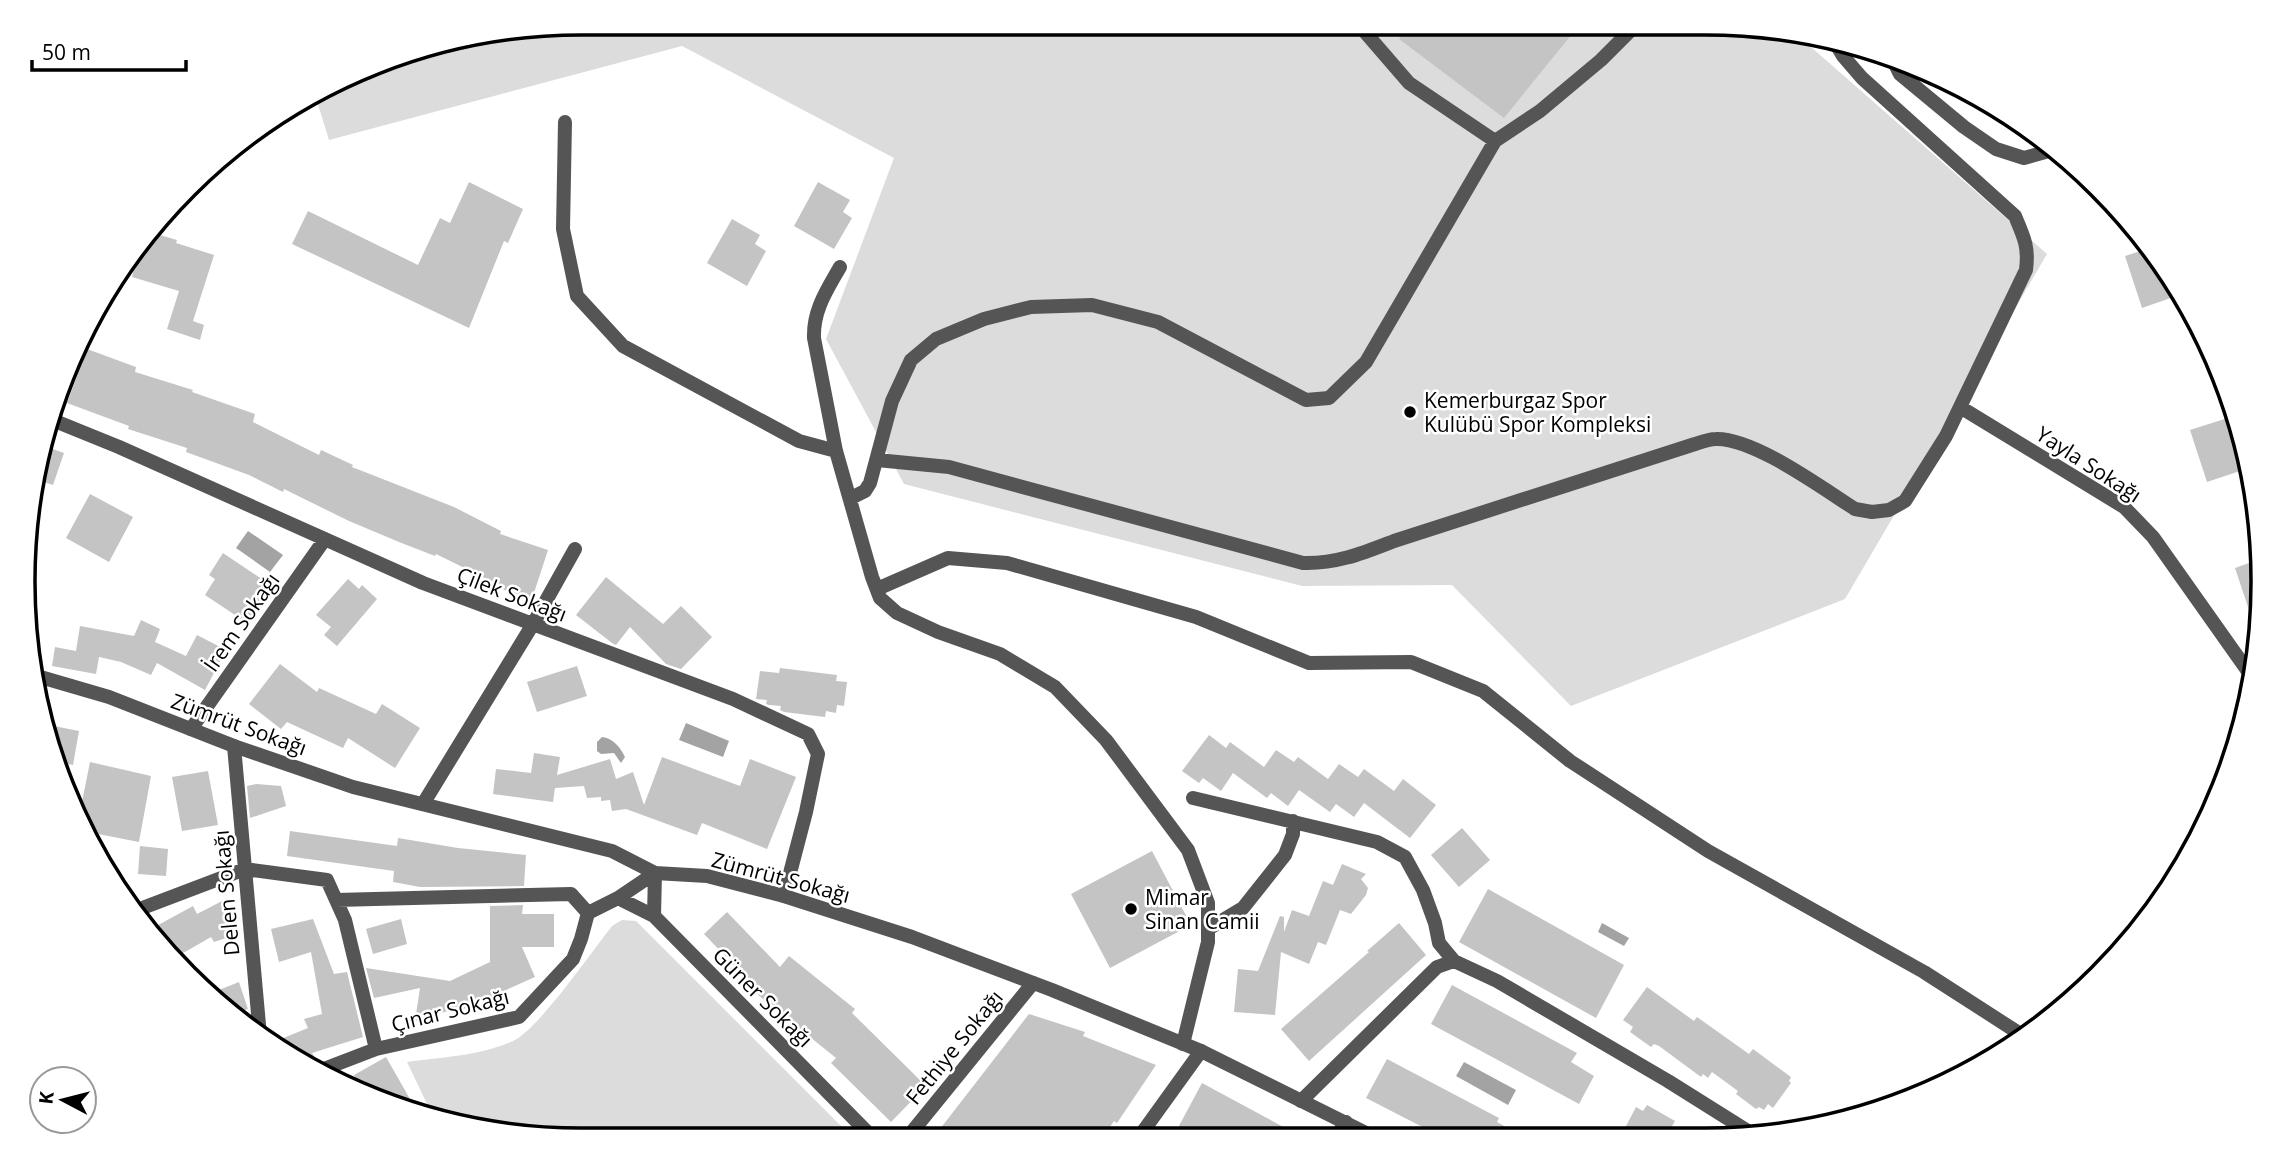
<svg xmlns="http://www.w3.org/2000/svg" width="2286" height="1163" viewBox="0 0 2286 1163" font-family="'Open Sans',sans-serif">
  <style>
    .green { fill: #dcdcdc }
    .water { fill: #a3a3a3 }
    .building { fill: #c4c4c4 }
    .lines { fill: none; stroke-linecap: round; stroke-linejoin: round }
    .minor { stroke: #555; stroke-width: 14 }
    .tertiary { stroke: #555; stroke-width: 14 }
    .poi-dot { fill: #000; stroke: #fff; stroke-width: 2.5 }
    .labels { text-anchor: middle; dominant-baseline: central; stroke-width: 5; stroke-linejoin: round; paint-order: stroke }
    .poi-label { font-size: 21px; fill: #000; stroke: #fff; text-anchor: start }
    .street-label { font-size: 21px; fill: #000; stroke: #fff }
    .rim { fill: none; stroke: #000; stroke-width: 3.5 }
  </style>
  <rect width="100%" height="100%" fill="#fff"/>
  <path class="green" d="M 582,23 L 1741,24 L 1795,33 L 2047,254 L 1845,599 L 1571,706 L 1452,585 L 1302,586 L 904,484 L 826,339 L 894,158 L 682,46 L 329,140 L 316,98 L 402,53 Z
    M 622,920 L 636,921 L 853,1138 L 545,1139 L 437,1121 L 423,1116 L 428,1106 L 407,1062 C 443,1057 480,1056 513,1041 C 538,1030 592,951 612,926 Z"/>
  <path class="water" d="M 248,531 L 283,555 L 270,572 L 236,548 Z
    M 686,723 L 729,741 L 723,757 L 679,740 Z
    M 602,737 C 613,738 620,747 625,757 L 621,763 L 614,753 L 601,754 L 597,751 L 597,742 Z
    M 1602,923 L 1629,938 L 1624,946 L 1598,932 Z
    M 1464,1062 L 1516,1090 L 1508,1105 L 1456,1076 Z"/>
  <path class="building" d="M 1411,24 L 1580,24 L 1504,118 L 1399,39 Z
    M 469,182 L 523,209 L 508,243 L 504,241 L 469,328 L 292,244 L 308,211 L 418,265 L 440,218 L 450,223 Z
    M 818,182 L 850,200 L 843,212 L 852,218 L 834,249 L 794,226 Z
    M 732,219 L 760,235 L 755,244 L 766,251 L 747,286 L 707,263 Z
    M 153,233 L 177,240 L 176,243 L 214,255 L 193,321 L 204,325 L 200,340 L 167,329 L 179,291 L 132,277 L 141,245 Z
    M 2150,248 L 2182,294 L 2142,308 L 2125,256 Z
    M 87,349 L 136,367 L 135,372 L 193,390 L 192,392 L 255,414 L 253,422 L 319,455 L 321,450 L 353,465 L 352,467 L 454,507 L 501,531 L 500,534 L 548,550 L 532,599 L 502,589 L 503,587 L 436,554 L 435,556 L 399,542 L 349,521 L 284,489 L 283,492 L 249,475 L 186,452 L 187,448 L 128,429 L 129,426 L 67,403 Z
    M 2237,415 L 2249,468 L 2207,482 L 2190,430 Z
    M 41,445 L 64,453 L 53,485 L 38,480 Z
    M 90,494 L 133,517 L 109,562 L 66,538 Z
    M 223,553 L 275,588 L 261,609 L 258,607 L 247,623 L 205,595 L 215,579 L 209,575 Z
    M 2260,559 L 2262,618 L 2258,637 L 2235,568 Z
    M 606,577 L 663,624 L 681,606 L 712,637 L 681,669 L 666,664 L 630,627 L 616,645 L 612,643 L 576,615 Z
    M 348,579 L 359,589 L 362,585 L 377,599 L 337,646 L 324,635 L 331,627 L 316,615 Z
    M 141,620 L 160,629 L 155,642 L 186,656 L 197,635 L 226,650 L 205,690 L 157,663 L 151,675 L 121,662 L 99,657 L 96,674 L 52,666 L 55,647 L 76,651 L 80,626 L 134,636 Z
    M 280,664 L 317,692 L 319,688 L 376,714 L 382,704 L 420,728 L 395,768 L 348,738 L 343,748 L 287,722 L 281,729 L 249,704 Z
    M 577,666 L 587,696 L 537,712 L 527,682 Z
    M 780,668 L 837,675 L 836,681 L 847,682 L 844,706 L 837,705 L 836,713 L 826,711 L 825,717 L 784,712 L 780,710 L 781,706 L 769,705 L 766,704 L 767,700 L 756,699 L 760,671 L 779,673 Z
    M 49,725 L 79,731 L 73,765 L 58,762 Z
    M 1209,735 L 1226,748 L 1230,742 L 1264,767 L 1276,750 L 1294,762 L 1298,757 L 1328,779 L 1339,764 L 1358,777 L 1364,769 L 1394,791 L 1403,779 L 1436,805 L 1410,838 L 1364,803 L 1354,817 L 1336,804 L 1330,812 L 1299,790 L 1288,806 L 1271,793 L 1267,798 L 1233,773 L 1221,791 L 1203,778 L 1199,783 L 1182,771 Z
    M 534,753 L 560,757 L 557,775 L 610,759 L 616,779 L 633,772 L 644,805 L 662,757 L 740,786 L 750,759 L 796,777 L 767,849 L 702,823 L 697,835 L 626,809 L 612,811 L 610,800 L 601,801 L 601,797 L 587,798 L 584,786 L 555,788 L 553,802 L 493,794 L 496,769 L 531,773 Z
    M 90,762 L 151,776 L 139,842 L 88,832 L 79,817 Z
    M 208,771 L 218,825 L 182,831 L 172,777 Z
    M 256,784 L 281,786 L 286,806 L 250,818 L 247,786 Z
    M 1462,828 L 1490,860 L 1459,887 L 1431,855 Z
    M 290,831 L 397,846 L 398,838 L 458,848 L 526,855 L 524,886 L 420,887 L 393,882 L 394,871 L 287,856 Z
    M 140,846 L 168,849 L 166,876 L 138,874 Z
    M 1152,851 L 1191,925 L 1110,968 L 1071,894 Z
    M 1342,864 L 1366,874 L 1361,879 L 1368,888 L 1366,895 L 1351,914 L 1340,910 L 1326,945 L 1318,942 L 1309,964 L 1281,952 L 1275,1015 L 1234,1012 L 1238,969 L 1258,971 L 1280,916 L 1284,917 L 1284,932 L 1292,910 L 1309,916 L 1323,881 L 1333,885 Z
    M 1488,889 L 1624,965 L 1596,1018 L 1459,942 Z
    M 224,900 L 238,934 L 214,942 L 211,937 L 185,952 L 170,958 L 162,950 L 149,930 L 193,906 L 197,914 Z
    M 523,905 L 522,914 L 554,914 L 554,947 L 522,947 L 535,977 L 459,1011 L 458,1008 L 415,1021 L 420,988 L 374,998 L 366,968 L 450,981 L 490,962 L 490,906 Z
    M 727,912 L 780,967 L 789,956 L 855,1009 L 852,1013 L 926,1086 L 891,1122 L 831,1063 L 836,1058 L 758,995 L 760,992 L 704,934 Z
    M 313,919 L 334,974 L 347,972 L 363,1037 L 312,1053 L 314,1056 L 300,1062 L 271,1043 L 308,1028 L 304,1019 L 322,1014 L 311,952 L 279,962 L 271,929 Z
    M 401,919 L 407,944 L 373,954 L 366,929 Z
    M 1399,923 L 1426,955 L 1309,1061 L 1281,1029 L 1369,952 L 1367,951 Z
    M 239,982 L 248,1009 L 231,1015 L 209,994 Z
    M 1452,985 L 1577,1053 L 1571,1062 L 1594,1076 L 1579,1104 L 1431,1024 Z
    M 1647,987 L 1694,1021 L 1697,1017 L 1749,1054 L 1753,1049 L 1791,1077 L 1789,1081 L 1791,1083 L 1773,1108 L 1768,1104 L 1764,1110 L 1759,1107 L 1756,1109 L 1736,1094 L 1738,1091 L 1712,1072 L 1708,1078 L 1703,1074 L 1701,1077 L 1659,1046 L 1654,1044 L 1651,1047 L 1630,1032 L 1633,1027 L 1623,1020 Z
    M 1029,1014 L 1085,1032 L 1083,1036 L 1156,1065 L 1117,1123 L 1114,1121 L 1103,1137 L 933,1138 Z
    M 386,1057 L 410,1099 L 397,1106 L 364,1094 L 354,1075 Z
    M 1387,1059 L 1499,1118 L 1497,1122 L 1522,1136 L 1440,1136 L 1366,1098 Z
    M 1202,1083 L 1302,1137 L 1173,1137 Z
    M 1647,1105 L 1675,1121 L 1666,1136 L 1634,1136 L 1624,1130 L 1636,1107 L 1643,1111 Z"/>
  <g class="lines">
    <path class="minor" d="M 1358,24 L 1409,83 L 1495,141
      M 1892,58 L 1900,74 L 1964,127 L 1996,149 L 2024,158 L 2056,149
      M 565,122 L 563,229 L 577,296 L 623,346 L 799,441 L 836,451
      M 840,267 C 827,290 813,310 814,338 L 836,451 L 872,577 L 880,598 L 897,613 L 938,632 L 1000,654 L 1055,687 L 1106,740 L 1188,850 L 1208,903 L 1208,942 L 1183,1044
      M 1960,407 L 2124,507 L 2153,537 L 2252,677
      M 50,419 L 119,447 L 423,583 L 733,699 L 808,734 L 818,754 L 806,812 L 784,896
      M 877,460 L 949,467 L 1303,563 C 1337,564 1363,553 1394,541 L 1695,444 C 1701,442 1709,439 1716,439 C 1754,438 1822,488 1855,509 L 1872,512 L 1889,510 L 1905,501 L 1946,436 L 2026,270 C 2029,247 2024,237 2015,216 L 1862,78 L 1843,56 L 1833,39
      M 851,498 L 865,491 L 870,483 L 892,401 L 911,360 L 936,339 L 984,319 L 1031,307 L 1092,305 L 1158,322 L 1306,400 L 1329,398 L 1366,362 L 1495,141 L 1540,111 L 1601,60 L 1637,24
      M 877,589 L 948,558 L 1007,563 L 1196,617 L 1309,663 L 1411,662 L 1483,691 L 1570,761 L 1708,851 L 1924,972 L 2025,1037
      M 191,729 L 325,539
      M 234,746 L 260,1036
      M 1193,798 L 1377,842 L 1405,857 L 1423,890 L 1435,923 L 1439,943 L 1454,961
      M 423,804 L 533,624 L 575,549
      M 655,873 L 654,916 L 873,1138
      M 618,898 L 654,916
      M 336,900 L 571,894 L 588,913
      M 138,912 L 145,907 L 245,869 L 327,880 L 345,920 L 376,1049
      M 1208,929 L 1243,908 L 1285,855 L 1293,834 L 1293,821
      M 316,1072 L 376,1049 L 519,1017 L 573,959 L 581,939 L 588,913 L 618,898 L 655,873
      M 1301,1101 L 1437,967 L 1454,961 L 1497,981 L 1668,1081 L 1754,1135
      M 1139,1137 L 1201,1051
      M 1336,1137 L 1346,1122
      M 907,1138 L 1033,983"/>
    <path class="tertiary" d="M 37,676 L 109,697 L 234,746 L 353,787 L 612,851 L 655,873 L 707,876 L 784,896 L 912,937 L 1052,990 L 1201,1051 L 1374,1137"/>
  </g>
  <g class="poi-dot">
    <circle cx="1410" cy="412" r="7"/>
    <circle cx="1131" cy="909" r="7"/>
  </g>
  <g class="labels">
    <g class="poi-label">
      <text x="1424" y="400">Kemerburgaz Spor<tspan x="1424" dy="24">Kulübü Spor Kompleksi</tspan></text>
      <text x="1145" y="897">Mimar<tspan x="1145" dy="24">Sinan Camii</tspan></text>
    </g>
    <g class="street-label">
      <text transform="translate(2089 464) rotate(33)">Yayla Sokağı</text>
      <text transform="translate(512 594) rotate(21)">Çilek Sokağı</text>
      <text transform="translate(241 622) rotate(-55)">İrem Sokağı</text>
      <text transform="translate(239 724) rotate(20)">Zümrüt Sokağı</text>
      <text transform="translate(781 877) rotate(15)">Zümrüt Sokağı</text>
      <text transform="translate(226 893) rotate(-95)">Delen Sokağı</text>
      <text transform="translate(763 997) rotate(45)">Güner Sokağı</text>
      <text transform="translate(450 1010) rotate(-14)">Çınar Sokağı</text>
      <text transform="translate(954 1047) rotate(-51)">Fethiye Sokağı</text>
    </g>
  </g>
  <path d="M0 0H2286V1163H0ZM581 35H1705A546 546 0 0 1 2251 581V582A546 546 0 0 1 1705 1128H581A546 546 0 0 1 35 582V581A546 546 0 0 1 581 35Z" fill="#fff" fill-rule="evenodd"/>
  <path class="rim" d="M581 35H1705A546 546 0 0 1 2251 581V582A546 546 0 0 1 1705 1128H581A546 546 0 0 1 35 582V581A546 546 0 0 1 581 35Z"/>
  <g transform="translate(63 1100) rotate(277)"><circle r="33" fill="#ffffff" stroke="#999999" stroke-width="2"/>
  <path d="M0-5L12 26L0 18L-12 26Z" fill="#000000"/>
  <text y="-10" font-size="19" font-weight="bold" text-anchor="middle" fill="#000000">K</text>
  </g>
  <path d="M32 60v10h154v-10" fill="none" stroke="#000000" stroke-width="3.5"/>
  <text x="42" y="60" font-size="21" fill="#000000" stroke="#ffffff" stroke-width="5" paint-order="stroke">50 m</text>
</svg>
